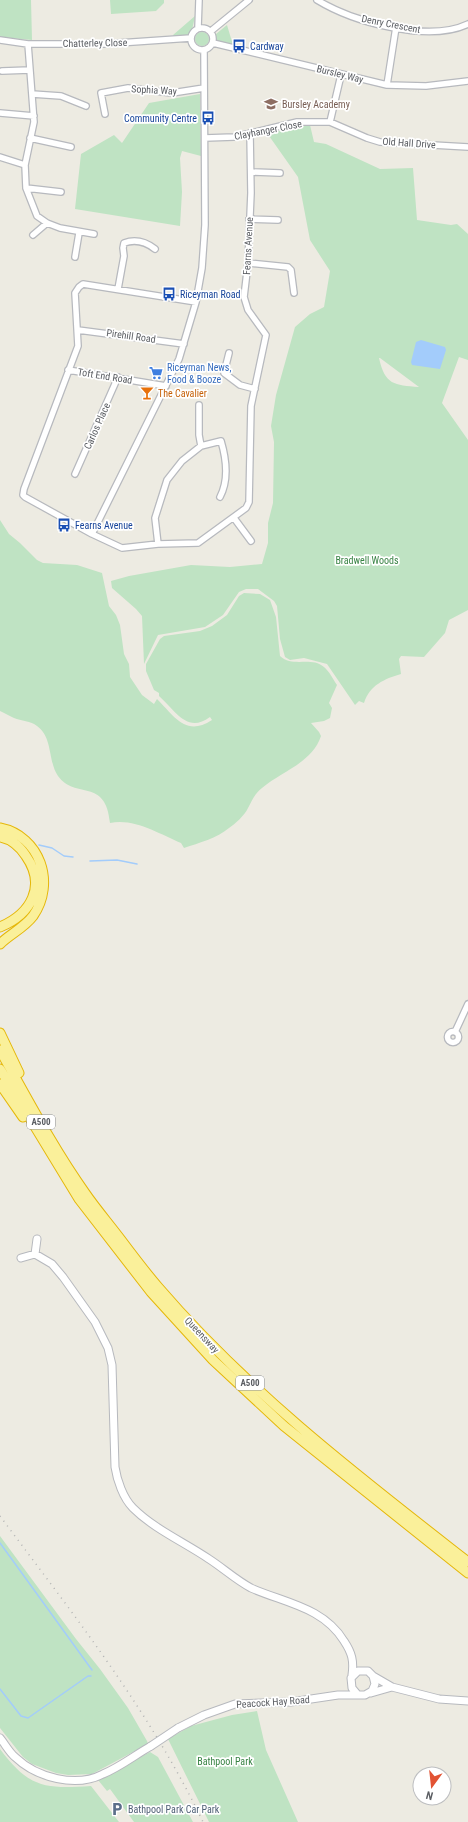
<svg xmlns="http://www.w3.org/2000/svg" width="468" height="1822" viewBox="0 0 468 1822" font-family="'Roboto Condensed',sans-serif">
  <style>
    .green { fill: #bfe3c3; fill-rule: evenodd }
    .water { fill: #a3ccfb }
    .lines { fill: none; stroke-linecap: round; stroke-linejoin: round }
    .stream { stroke: #a3ccfb; stroke-width: 1.5 }
    .minor-casing { stroke: #b7b9be; stroke-width: 8 }
    .tertiary-casing { stroke: #b7b9be; stroke-width: 9 }
    .trunk-casing { stroke: #e5b709; stroke-width: 11 }
    .minor { stroke: #fff; stroke-width: 5.5 }
    .tertiary { stroke: #fff; stroke-width: 7 }
    .trunk { stroke: #faf09a; stroke-width: 9 }
    .rail { stroke: #b3b4b4; stroke-width: 1.5; stroke-dasharray: 1 5; stroke-linecap: butt }
    .tertiary-bridge-casing { stroke: #b7b9be; stroke-width: 9; stroke-linecap: butt }
    .tertiary-bridge { stroke: #fff; stroke-width: 7 }
    .labels { text-anchor: middle; dominant-baseline: central; stroke-width: 3.5; stroke-linejoin: round; paint-order: stroke }
    .shield { fill: #fff; stroke: #8c8e91; stroke-width: 1 }
    .shield-label { font-size: 9px; font-weight: bold; fill: #5a5d62 }
    .street-label { font-size: 10px; fill: #5a5d62; stroke: #fff }
    .transit-label { font-size: 10px; fill: #164399; stroke: #fff; text-anchor: start }
    .education-label { font-size: 10px; fill: #785e54; stroke: #fff; text-anchor: start }
    .shop-label { font-size: 10px; fill: #366cbe; stroke: #fff; text-anchor: start }
    .food-label { font-size: 10px; fill: #c56008; stroke: #fff; text-anchor: start }
    .park-label { font-size: 10px; fill: #388344; stroke: #fff }
    .service-label { font-size: 10px; fill: #4e5e75; stroke: #fff; text-anchor: start }
  </style>
  <rect width="100%" height="100%" fill="#edebe2"/>
  <path class="green" d="M 0,0 L 31,0 L 32,40 L 0,37 Z
    M 110,0 L 164,0 L 164,3 L 156,11 L 111,14 Z
    M 195,16 L 191,35 L 174,37 L 173,35 Z
    M 227,25 L 233,45 L 219,42 L 216,39 L 216,34 Z
    M195 39a7 7 0 1 1 14 0a7 7 0 1 1-14 0Z
    M 200,94 L 201,156 L 182,151 L 180,158 L 182,192 L 180,226 L 75,209 L 81,154 L 114,135 L 122,143 L 149,103 Z
    M 310,125 L 314,142 L 326,144 L 380,169 L 413,168 L 417,220 L 451,225 L 457,224 L 468,234 L 468,360 L 459,357 L 442,403 L 468,440 L 468,610 L 449,620 L 445,633 L 424,657 L 401,656 L 399,659 L 401,674 C 384,679 370,685 364,703 L 359,701 L 355,705 L 327,664 L 304,658 L 290,660 L 285,657 L 280,639 L 277,606 L 274,601 L 258,589 L 246,589 L 239,592 L 223,615 L 205,627 L 158,635 L 144,664 L 142,616 L 136,609 L 112,588 L 111,581 L 129,576 L 191,565 L 230,567 L 262,564 L 268,543 L 268,523 L 273,503 L 274,442 L 271,426 L 276,395 L 295,327 L 310,314 L 324,307 L 330,271 L 310,240 L 298,177 L 267,133 ZM 379,358 L 380,358 L 419,387 C 394,385 385,385 379,358 Z
    M 0,520 L 9,534 L 20,543 L 37,560 L 43,563 L 77,565 L 102,573 L 109,606 L 116,615 L 120,625 L 124,654 L 129,664 L 130,677 L 142,695 L 154,704 L 157,699 C 175,717 186,737 212,720 L 210,717 C 187,734 176,711 159,696 L 159,693 L 154,690 L 146,671 L 146,664 L 160,639 L 164,636 L 200,631 L 212,626 L 227,615 L 239,596 L 244,593 L 260,594 L 270,600 L 276,617 L 280,656 C 293,668 311,656 324,667 C 329,671 333,679 337,685 L 329,703 L 332,708 L 330,718 L 324,721 L 311,723 L 319,732 L 321,736 C 312,763 282,771 262,788 C 255,793 252,801 248,808 C 245,815 235,824 229,828 C 217,838 199,843 184,848 L 181,843 C 159,834 135,818 110,823 C 106,777 75,800 58,776 C 48,762 53,737 37,726 C 31,721 21,721 14,718 C 9,716 5,713 0,711 Z
    M 0,1536 L 76,1639 L 100,1669 L 128,1708 L 147,1741 L 148,1744 L 92,1774 L 68,1775 L 56,1773 L 32,1764 L 23,1757 L 0,1728 Z
    M 257,1711 L 266,1750 L 298,1822 L 209,1822 L 168,1739 L 191,1726 L 232,1715 Z
    M 0,1749 C 29,1788 45,1789 91,1786 L 119,1822 L 0,1822 Z
    M 150,1752 L 158,1757 L 193,1822 L 134,1822 L 110,1789 L 107,1791 L 98,1780 Z"/>
  <path class="water" d="M 421,340 L 445,347 L 446,350 L 440,369 L 412,365 L 411,362 L 416,342 Z"/>
  <g class="lines">
    <path class="stream" d="M 39,845 L 52,848 L 64,856 L 73,857
      M 90,861 L 117,860 L 137,864
      M 0,1543 L 92,1670
      M 0,1689 L 21,1716 L 28,1718 L 88,1676 L 91,1676"/>
    <g class="minor-casing">
      <path id="minor" d="M 317,0 C 353,22 428,43 468,24
        M191 39a11 11 0 1 1 22 0a11 11 0 1 1-22 0Z
        M 198,28 L 199,0
        M 211,31 L 249,0
        M 0,40 L 28,44 L 104,44 L 191,38
        M 213,43 L 387,85 L 426,86 L 468,81
        M 28,44 L 34,122 L 25,165 L 26,188 L 37,216 L 47,223 L 60,228 L 94,234
        M 2,71 L 30,70
        M 387,85 L 396,27
        M 32,94 L 61,96 L 86,106
        M 0,113 L 34,116
        M 105,114 L 101,93 L 128,88 L 172,93 L 204,88
        M 330,122 L 367,138 L 380,142 L 468,147
        M 30,138 L 71,147
        M 205,138 L 234,137 L 297,122 L 330,122 L 341,75
        M 0,157 L 25,165
        M 251,172 L 280,173
        M 26,188 L 61,192
        M 249,219 L 278,220
        M 33,235 L 47,223
        M 75,257 L 79,233
        M 248,263 L 288,267 L 291,270 L 294,293
        M 118,289 L 124,256 L 123,248 L 124,243 C 135,239 146,242 155,249
        M 196,302 L 83,284 L 79,287 L 75,293 L 78,346 L 24,489 L 23,495 L 25,497 L 92,534 L 122,548 L 158,544 L 198,543 L 246,508 L 249,502 L 251,406 L 266,335 L 248,310 L 244,297 L 248,263 L 251,193 L 250,133
        M 78,330 L 184,344
        M 229,353 L 224,373 L 240,385 L 255,389
        M 68,370 L 166,386
        M 199,405 L 199,435 L 201,446
        M 75,474 L 118,377
        M 234,518 L 251,541
        M 92,534 L 179,359 L 196,302 L 202,268 L 205,225 L 204,50
        M 158,544 L 155,518 L 167,480 L 182,461 L 201,446 L 221,441 C 226,458 229,480 220,497
        M447.5 1037a5.5 5.5 0 1 1 11 0a5.5 5.5 0 1 1-11 0Z
        M 455,1032 L 468,1004"/>
    </g>
    <g class="tertiary-casing">
      <path id="tertiary" d="M 35,1254 L 37,1239
        M 21,1258 L 35,1254 L 52,1264 L 63,1277 L 95,1322 L 108,1348 L 112,1365 L 115,1467 C 117,1480 123,1498 133,1508 C 154,1529 184,1542 209,1559 C 223,1568 236,1580 251,1588 C 285,1603 323,1607 344,1641 C 352,1653 354,1661 352,1675
        M 373,1676 L 392,1687
        M 371,1693 L 392,1687 L 439,1699 L 468,1701
        M 178,1728 L 204,1715 L 235,1704 L 291,1702 L 338,1695 L 365,1695 L 372,1691 L 375,1684 L 373,1676 L 368,1671 L 358,1671 L 351,1678 L 352,1688 L 357,1694
        M 0,1738 C 5,1744 9,1752 15,1757 C 37,1778 76,1788 103,1774 C 120,1767 135,1755 151,1746"/>
    </g>
    <g class="trunk-casing">
      <path id="trunk" d="M 0,828 C 40,836 56,883 33,916 C 24,928 10,934 0,944
        M 0,837 C 11,839 20,847 26,856 C 47,886 31,914 0,927
        M 0,1033 L 19,1073
        M 0,1050 C 27,1098 53,1148 85,1193 C 96,1209 109,1224 121,1240 C 133,1256 145,1272 158,1287 C 249,1393 359,1477 468,1562
        M 0,1069 L 79,1199 L 151,1292 L 213,1360 L 284,1426 L 468,1573
        M 0,1084 L 23,1117"/>
    </g>
    <use href="#minor" class="minor"/>
    <use href="#tertiary" class="tertiary"/>
    <use href="#trunk" class="trunk"/>
    <path class="rail" d="M 0,1516 C 73,1614 150,1711 203,1822"/>
    <g class="tertiary-bridge-casing">
      <path id="tertiary-bridge" d="M 151,1746 L 178,1728"/>
    </g>
    <use href="#tertiary-bridge" class="tertiary-bridge"/>
  </g>
  <defs>
    <g id="bus-bare" transform="scale(1.08)"><path d="M-5-6H5V4H4V6H2V4H-2V6H-4V4H-5ZM-3.5-4V0h7V-4ZM-3.5 1.2v1.5H-2V1.2ZM2 1.2v1.5H3.5V1.2Z" fill="#1a4fb4" stroke="#fff" stroke-width="2.5" paint-order="stroke"/></g>
    <g id="school-bare" transform="scale(1.08)"><path d="M0-5L7-2L0 1L-7-2ZM-4 1L0 2.5L4 1V4Q0 6-4 4Z" fill="#8d6e63" stroke="#fff" stroke-width="2.5" paint-order="stroke"/></g>
    <g id="supermarket-bare" transform="scale(1.08)"><path d="M-6-5.5h2.5l.6 2H6L4.5 2H-2.5L-4.4-4H-6ZM-1.5 3.2a1.3 1.3 0 1 0 .1 0ZM3 3.2a1.3 1.3 0 1 0 .1 0Z" fill="#3f7fe0" stroke="#fff" stroke-width="2.5" paint-order="stroke"/></g>
    <g id="bar-bare" transform="scale(1.08)"><path d="M-6-5H6L.8 .8V4.5H3.5V6h-7V4.5H-.8V.8Z" fill="#e8710a" stroke="#fff" stroke-width="2.5" paint-order="stroke"/></g>
    <g id="parking-bare" transform="scale(1.08)"><path d="M-3.5-5.5H1a3.5 3.5 0 0 1 0 7H-1V5.5H-3.5ZM-1-3.4V-.6H.8a1.4 1.4 0 0 0 0-2.8Z" fill="#5c6f8a" stroke="#fff" stroke-width="2.5" paint-order="stroke"/></g>
  </defs>
  <g fill-rule="evenodd">
    <use href="#bus-bare" x="239" y="46"/>
    <use href="#school-bare" x="271" y="104"/>
    <use href="#bus-bare" x="208" y="118"/>
    <use href="#bus-bare" x="169" y="294"/>
    <use href="#supermarket-bare" x="156" y="373"/>
    <use href="#bar-bare" x="147" y="393"/>
    <use href="#bus-bare" x="64" y="525"/>
    <use href="#parking-bare" x="117" y="1809"/>
  </g>
  <g class="labels">
    <g class="shield">
      <rect x="27" y="1115" width="28" height="14" rx="3"/>
      <rect x="236" y="1376" width="28" height="14" rx="3"/>
    </g>
    <g class="shield-label">
      <text x="41" y="1122">A500</text>
      <text x="250" y="1383">A500</text>
    </g>
    <g class="street-label">
      <text transform="translate(391 24) rotate(11)">Denry Crescent</text>
      <text transform="translate(95 43) rotate(-1)">Chatterley Close</text>
      <text transform="translate(340 74) rotate(14)">Bursley Way</text>
      <text transform="translate(154 90) rotate(3)">Sophia Way</text>
      <text transform="translate(268 130) rotate(-11)">Clayhanger Close</text>
      <text transform="translate(409 143) rotate(4)">Old Hall Drive</text>
      <text transform="translate(248 246) rotate(-87)">Fearns Avenue</text>
      <text transform="translate(131 336) rotate(8)">Pirehill Road</text>
      <text transform="translate(105 376) rotate(9)">Toft End Road</text>
      <text transform="translate(97 426) rotate(-66)">Carlos Place</text>
      <text transform="translate(202 1335) rotate(47)">Queensway</text>
      <text transform="translate(273 1702) rotate(-4)">Peacock Hay Road</text>
    </g>
    <g class="transit-label">
      <text x="250" y="46">Cardway</text>
      <text x="197" y="118" text-anchor="end">Community Centre</text>
      <text x="180" y="294">Riceyman Road</text>
      <text x="75" y="525">Fearns Avenue</text>
    </g>
    <g class="education-label">
      <text x="282" y="104">Bursley Academy</text>
    </g>
    <g class="shop-label">
      <text x="167" y="367">Riceyman News,<tspan x="167" dy="12">Food &amp; Booze</tspan></text>
    </g>
    <g class="food-label">
      <text x="158" y="393">The Cavalier</text>
    </g>
    <g class="park-label">
      <text x="367" y="560">Bradwell Woods</text>
      <text x="225" y="1761">Bathpool Park</text>
    </g>
    <g class="service-label">
      <text x="128" y="1809">Bathpool Park Car Park</text>
    </g>
  </g>
  <g transform="translate(432 1786) rotate(195)"><circle r="19" fill="#ffffff" stroke="#bdbec0"/>
  <path d="M0-3L7 15L0 10L-7 15Z" fill="#e25333"/>
  <text y="-6" font-size="11" font-weight="bold" text-anchor="middle" fill="#5a5d62">N</text>
  </g>
</svg>
